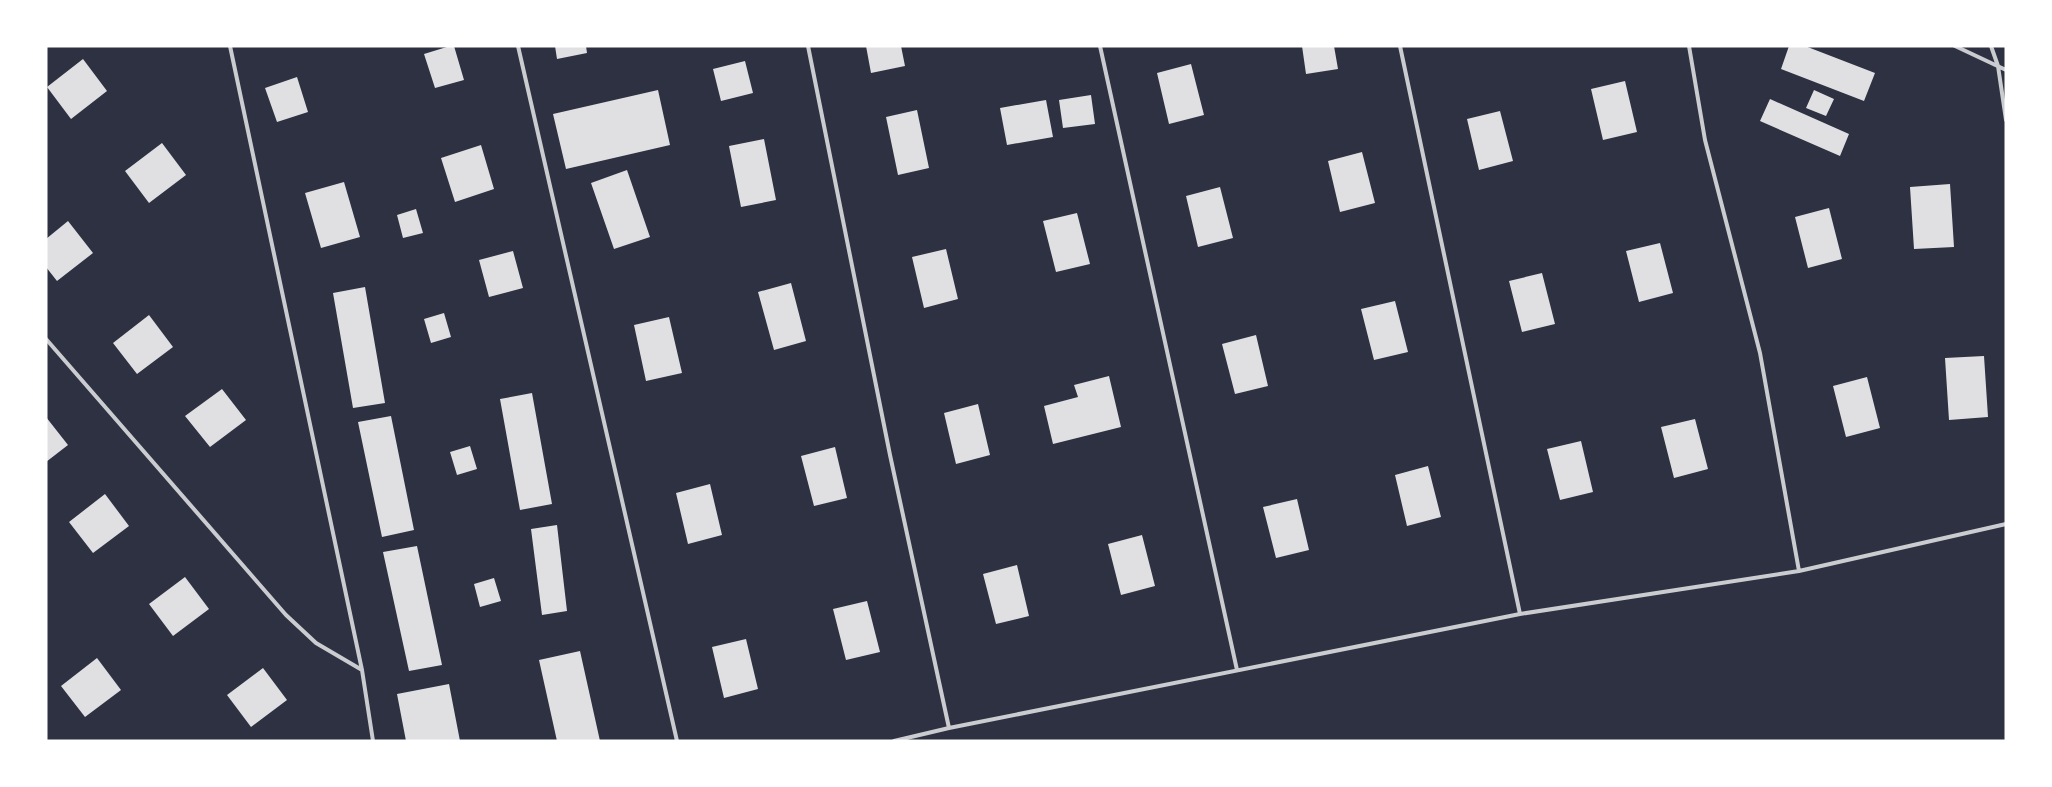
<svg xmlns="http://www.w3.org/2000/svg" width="2052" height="787" viewBox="0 0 2052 787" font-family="'Work Sans',sans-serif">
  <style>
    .building { fill: #e0e0e3 }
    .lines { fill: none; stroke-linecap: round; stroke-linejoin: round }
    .service { stroke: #caccd0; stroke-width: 4 }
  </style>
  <rect width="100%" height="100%" fill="#2d3142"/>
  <path class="building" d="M 450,46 L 454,46 L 464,80 L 435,88 L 424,54 Z
    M 555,46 L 586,46 L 587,53 L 557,59 Z
    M 866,46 L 901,46 L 905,66 L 871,73 Z
    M 1302,46 L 1334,46 L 1338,69 L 1306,74 Z
    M 1789,46 L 1805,46 L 1875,73 L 1864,101 L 1781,69 Z
    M 83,59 L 107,91 L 71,119 L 47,87 Z
    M 745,61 L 753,93 L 721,101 L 713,69 Z
    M 1191,64 L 1204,115 L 1169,124 L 1157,73 Z
    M 297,77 L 308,112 L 277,122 L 265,88 Z
    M 1625,81 L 1637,132 L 1603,140 L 1591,89 Z
    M 658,90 L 670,145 L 566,169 L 553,114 Z
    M 1814,90 L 1834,99 L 1826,116 L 1806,108 Z
    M 1091,95 L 1095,124 L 1063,128 L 1059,100 Z
    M 1770,99 L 1849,134 L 1840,156 L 1760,121 Z
    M 1046,100 L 1053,137 L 1007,145 L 1000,108 Z
    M 917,110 L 929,168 L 898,175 L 886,117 Z
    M 1500,111 L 1513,161 L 1479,170 L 1467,119 Z
    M 764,139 L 776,200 L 741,207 L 729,146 Z
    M 162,143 L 186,175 L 149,203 L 125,171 Z
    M 481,145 L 494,189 L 455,202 L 441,158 Z
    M 1362,152 L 1375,203 L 1340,212 L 1328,161 Z
    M 627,170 L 650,237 L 614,249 L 591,183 Z
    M 344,182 L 360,237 L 321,248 L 305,193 Z
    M 1950,184 L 1954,247 L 1914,249 L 1910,187 Z
    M 1220,187 L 1233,238 L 1198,247 L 1186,196 Z
    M 1829,208 L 1842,259 L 1808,268 L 1795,217 Z
    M 416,209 L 423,233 L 403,238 L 397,215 Z
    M 1077,213 L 1090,264 L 1056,272 L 1043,221 Z
    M 68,221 L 93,253 L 57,281 L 46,267 L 46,239 Z
    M 1660,243 L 1673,293 L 1639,302 L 1626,251 Z
    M 946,249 L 958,299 L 924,308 L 912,257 Z
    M 513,251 L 523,288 L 489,297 L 479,260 Z
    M 1542,273 L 1555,324 L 1522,332 L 1509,281 Z
    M 791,283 L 806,341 L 774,350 L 758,292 Z
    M 365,287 L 385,403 L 353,408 L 333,293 Z
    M 1395,301 L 1408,352 L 1374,360 L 1361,309 Z
    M 444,313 L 451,337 L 431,343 L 424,319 Z
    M 149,315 L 173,347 L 137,374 L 113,343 Z
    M 669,317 L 682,373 L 646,381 L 634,325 Z
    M 1256,335 L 1268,386 L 1235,394 L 1222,344 Z
    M 1984,356 L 1988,417 L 1949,420 L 1945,358 Z
    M 1109,376 L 1121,427 L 1053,444 L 1044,406 L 1078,397 L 1074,385 Z
    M 1867,377 L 1880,428 L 1846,437 L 1833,386 Z
    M 222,389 L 246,420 L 210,447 L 185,416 Z
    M 532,393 L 552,504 L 520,510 L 500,399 Z
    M 978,404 L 990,455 L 956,464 L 944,413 Z
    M 391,416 L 414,530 L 382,537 L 358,422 Z
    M 46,417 L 68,445 L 46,462 Z
    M 1695,419 L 1708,469 L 1674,478 L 1661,427 Z
    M 1581,441 L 1593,492 L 1560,500 L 1547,449 Z
    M 470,446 L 477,469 L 457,475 L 450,452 Z
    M 835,447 L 847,498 L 814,506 L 801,456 Z
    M 1428,466 L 1441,517 L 1407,526 L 1395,475 Z
    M 710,484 L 722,535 L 688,544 L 676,493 Z
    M 105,494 L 129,526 L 93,553 L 69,522 Z
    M 1297,499 L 1309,550 L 1276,558 L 1263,507 Z
    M 557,525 L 567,611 L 542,615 L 531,529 Z
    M 1142,535 L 1155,586 L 1121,595 L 1108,544 Z
    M 417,546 L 442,665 L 409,671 L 383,552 Z
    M 1017,565 L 1029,616 L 996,624 L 983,574 Z
    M 185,577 L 209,609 L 173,636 L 149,604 Z
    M 494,578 L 501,601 L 480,607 L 474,584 Z
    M 867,601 L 880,652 L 846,660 L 833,609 Z
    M 746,639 L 758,689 L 724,698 L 712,647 Z
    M 580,651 L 600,741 L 557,741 L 539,660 Z
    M 97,658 L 121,690 L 85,717 L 61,686 Z
    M 263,668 L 287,700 L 251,727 L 227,695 Z
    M 449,684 L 460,741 L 406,741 L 397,694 Z"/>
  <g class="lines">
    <path class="service" d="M 230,46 L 362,670 L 373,741
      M 518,46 L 677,741
      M 808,46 L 890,455 L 949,728
      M 1100,46 L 1237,670
      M 1400,46 L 1520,614
      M 1689,46 L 1705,140 L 1760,353 L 1799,571
      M 1955,46 L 2006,70
      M 1991,46 L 1998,66 L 2006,120
      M 46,339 L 286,615 L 316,643 L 362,670
      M 894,741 L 949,728 L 1520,614 L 1799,571 L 2006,524"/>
  </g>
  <rect width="2052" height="787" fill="none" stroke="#ffffff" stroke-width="95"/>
</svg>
